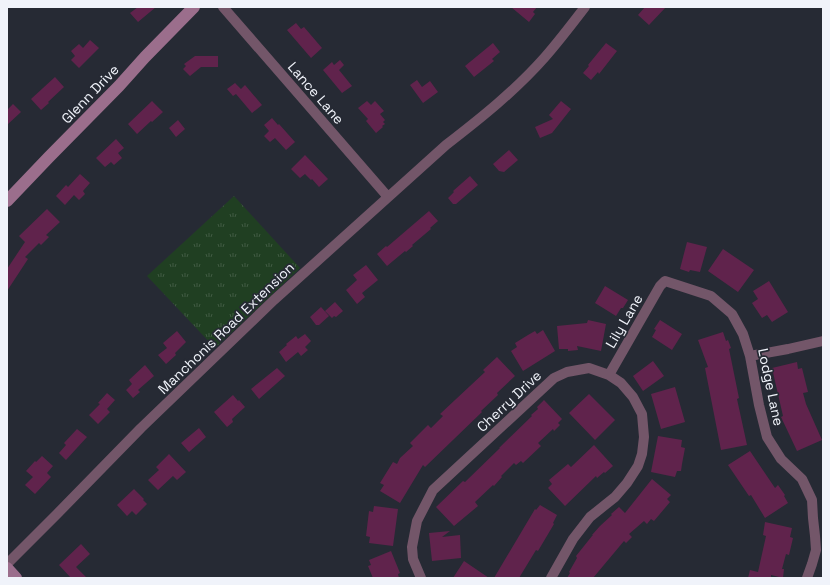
<svg xmlns="http://www.w3.org/2000/svg" width="830" height="585" viewBox="0 0 830 585" font-family="'Space Grotesk',sans-serif">
  <style>
    .park { fill: url(#park-tufts) }
    .building { fill: #60234c }
    .lines { fill: none; stroke-linecap: round; stroke-linejoin: round }
    .street { stroke: #735669; stroke-width: 10 }
    .secondary { stroke: #9b6e8c; stroke-width: 12 }
    .labels { text-anchor: middle; dominant-baseline: central; stroke-width: 3.5; stroke-linejoin: round; paint-order: stroke }
    .street-label { font-size: 14px; fill: #f0f3fa; stroke: #262a34 }
  </style>
  <defs>
    <pattern id="park-tufts" width="24" height="20" patternUnits="userSpaceOnUse"><rect width="24" height="20" fill="#203f22"/><path d="M3 7l-1-3M5 7V3M7 7l1-3M15 17l-1-3M17 17v-4M19 17l1-3" fill="none" stroke="#415b43"/></pattern>
  </defs>
  <rect width="100%" height="100%" fill="#262a34"/>
  <path class="park" d="M 234,196 L 300,268 L 215,348 L 147,276 Z"/>
  <path class="building" d="M 138,7 L 156,7 L 138,22 L 130,13 Z
    M 511,7 L 537,7 L 533,12 L 535,14 L 529,22 Z
    M 645,7 L 666,7 L 649,25 L 638,15 Z
    M 296,23 L 301,29 L 304,27 L 322,48 L 311,58 L 287,30 Z
    M 90,40 L 99,48 L 79,68 L 71,60 L 75,56 L 71,51 L 79,44 L 83,48 Z
    M 493,43 L 500,52 L 492,59 L 494,61 L 474,77 L 465,66 Z
    M 606,43 L 617,51 L 599,74 L 598,72 L 591,80 L 583,73 L 589,66 L 588,65 Z
    M 195,56 L 218,56 L 218,67 L 201,67 L 190,76 L 183,69 L 186,66 L 184,64 Z
    M 340,60 L 344,65 L 339,70 L 352,86 L 342,93 L 323,70 L 332,62 L 334,65 Z
    M 55,77 L 64,87 L 48,102 L 49,103 L 41,110 L 31,99 Z
    M 417,80 L 422,87 L 430,81 L 438,92 L 423,103 L 410,85 Z
    M 235,83 L 241,89 L 245,85 L 262,105 L 252,113 L 236,94 L 233,96 L 227,89 Z
    M 152,101 L 163,112 L 152,122 L 151,121 L 137,134 L 128,124 Z
    M 367,101 L 371,105 L 375,101 L 384,111 L 380,114 L 385,120 L 383,122 L 385,124 L 382,126 L 383,127 L 376,133 L 366,121 L 368,119 L 358,108 Z
    M 561,101 L 571,109 L 552,133 L 540,138 L 535,127 L 553,119 L 549,115 Z
    M 13,104 L 21,112 L 7,125 L 7,110 Z
    M 272,118 L 278,125 L 279,124 L 295,142 L 286,150 L 275,138 L 270,142 L 264,136 L 269,131 L 264,125 Z
    M 178,120 L 185,129 L 176,137 L 169,128 Z
    M 116,139 L 124,148 L 118,153 L 122,158 L 114,165 L 111,162 L 105,167 L 96,158 Z
    M 509,150 L 518,160 L 504,172 L 499,171 L 493,164 Z
    M 305,155 L 328,179 L 319,187 L 312,179 L 311,180 L 305,174 L 300,178 L 291,169 Z
    M 80,174 L 90,183 L 83,191 L 85,194 L 79,200 L 74,195 L 65,205 L 56,196 L 66,185 L 68,187 Z
    M 470,176 L 478,185 L 456,204 L 453,204 L 448,198 L 454,192 L 453,191 Z
    M 47,209 L 60,222 L 46,235 L 49,237 L 41,245 L 39,243 L 25,257 L 28,259 L 7,291 L 7,269 L 25,242 L 19,236 Z
    M 429,211 L 438,221 L 430,228 L 431,229 L 412,245 L 413,246 L 406,252 L 405,251 L 387,266 L 377,254 L 386,246 L 387,247 Z
    M 687,242 L 707,247 L 700,272 L 690,270 L 689,272 L 680,269 Z
    M 723,249 L 754,270 L 738,292 L 708,271 Z
    M 366,265 L 378,280 L 362,293 L 365,297 L 357,304 L 346,290 L 357,280 L 353,275 Z
    M 769,281 L 788,312 L 772,322 L 767,315 L 762,318 L 752,303 L 758,299 L 753,291 Z
    M 605,286 L 628,300 L 623,308 L 621,308 L 616,316 L 595,303 Z
    M 335,302 L 343,311 L 336,317 L 334,316 L 332,318 L 325,311 Z
    M 321,307 L 329,316 L 319,325 L 316,325 L 310,317 Z
    M 588,320 L 606,324 L 601,351 L 577,346 L 578,350 L 568,351 L 568,349 L 559,349 L 557,326 L 587,323 Z
    M 660,320 L 682,334 L 672,350 L 652,337 L 656,330 L 654,329 Z
    M 543,330 L 555,351 L 523,371 L 511,351 L 517,347 L 515,343 L 528,335 L 535,331 L 537,334 Z
    M 177,331 L 186,342 L 175,353 L 176,355 L 166,364 L 158,355 L 167,348 L 163,343 Z
    M 723,332 L 726,341 L 728,340 L 731,348 L 729,349 L 739,398 L 737,399 L 747,445 L 721,450 L 705,368 L 708,367 L 698,340 Z
    M 305,334 L 311,341 L 305,347 L 308,350 L 301,356 L 298,352 L 286,362 L 279,352 L 287,345 L 286,344 L 296,336 L 298,339 Z
    M 497,357 L 515,376 L 497,393 L 498,395 L 481,411 L 482,412 L 425,467 L 423,465 L 400,503 L 380,491 L 384,485 L 380,483 L 393,462 L 397,464 L 400,458 L 413,446 L 410,443 L 428,425 L 431,428 L 443,416 L 440,414 L 485,372 L 483,370 Z
    M 653,361 L 664,376 L 643,391 L 633,376 Z
    M 797,362 L 798,369 L 802,368 L 808,392 L 803,393 L 806,404 L 822,440 L 797,451 L 781,417 L 783,416 L 772,368 Z
    M 145,365 L 154,376 L 138,390 L 140,392 L 133,398 L 126,390 L 132,384 L 129,380 Z
    M 277,368 L 285,376 L 259,399 L 251,389 Z
    M 675,387 L 685,422 L 661,429 L 651,394 Z
    M 107,393 L 115,400 L 107,409 L 110,412 L 98,424 L 89,415 L 100,404 L 98,403 Z
    M 589,394 L 615,420 L 595,440 L 569,413 Z
    M 233,395 L 238,401 L 239,400 L 245,407 L 232,419 L 233,422 L 227,427 L 214,412 Z
    M 544,400 L 562,419 L 558,423 L 560,425 L 554,431 L 553,429 L 538,443 L 541,446 L 523,463 L 521,461 L 516,465 L 514,463 L 501,476 L 502,477 L 494,486 L 493,485 L 475,502 L 478,506 L 454,526 L 436,507 L 463,481 L 465,482 L 500,448 L 499,448 L 532,416 L 531,415 L 538,409 L 537,407 Z
    M 199,428 L 206,437 L 189,452 L 181,443 Z
    M 77,429 L 87,437 L 66,460 L 59,453 L 66,445 L 64,443 Z
    M 658,436 L 682,440 L 681,447 L 685,448 L 682,464 L 681,471 L 677,471 L 675,477 L 651,472 Z
    M 594,445 L 613,466 L 605,473 L 604,472 L 597,478 L 596,476 L 565,506 L 548,488 L 552,484 L 549,480 L 568,464 L 571,467 Z
    M 750,451 L 775,488 L 778,485 L 785,495 L 784,496 L 788,503 L 765,518 L 751,495 L 749,496 L 728,465 Z
    M 169,454 L 186,472 L 177,480 L 173,476 L 158,490 L 148,480 L 159,470 L 156,467 Z
    M 42,456 L 53,466 L 47,473 L 51,477 L 35,494 L 25,485 L 33,477 L 26,471 L 35,461 L 36,462 Z
    M 652,479 L 671,495 L 667,499 L 670,502 L 654,521 L 651,519 L 647,524 L 644,521 L 629,534 L 632,537 L 626,543 L 624,541 L 593,578 L 567,578 L 570,573 L 569,572 L 577,558 L 576,556 L 592,536 L 593,536 L 592,535 L 600,526 L 612,515 L 611,514 L 619,507 L 625,513 Z
    M 134,489 L 144,499 L 143,500 L 147,504 L 136,515 L 132,511 L 127,516 L 117,505 Z
    M 540,505 L 557,515 L 553,523 L 554,524 L 538,551 L 536,550 L 519,578 L 494,578 L 535,509 L 536,510 Z
    M 374,506 L 398,509 L 393,546 L 369,543 L 370,537 L 366,536 L 369,511 L 373,512 Z
    M 765,522 L 792,528 L 790,537 L 793,538 L 789,555 L 786,554 L 782,569 L 784,569 L 783,578 L 771,575 L 771,578 L 748,578 L 750,570 L 758,572 L 766,536 L 763,535 Z
    M 450,531 L 442,537 L 460,535 L 461,558 L 432,561 L 429,533 Z
    M 81,544 L 90,554 L 76,567 L 87,578 L 71,578 L 59,565 Z
    M 391,551 L 400,573 L 398,574 L 399,578 L 373,578 L 368,566 L 371,565 L 369,560 Z
    M 464,561 L 489,578 L 453,578 Z"/>
  <g class="lines">
    <path class="street" d="M 223,7 L 388,197
      M 750,356 L 788,349 L 823,341
      M 609,375 L 660,286 L 665,281 L 711,296 L 732,314 L 743,334 L 750,356 L 759,405 L 767,437 L 781,459 L 802,479 L 812,500 L 813,518 L 815,536 L 816,550 L 812,564 L 807,578
      M 7,564 L 57,514 L 141,428 L 274,300 L 446,145 C 481,118 516,90 545,57 C 559,41 572,24 585,7
      M 421,578 L 413,559 L 412,547 L 417,521 L 433,490 L 554,378 L 567,372 L 589,368 L 609,375 L 621,383 L 633,397 L 642,414 L 644,437 L 642,454 L 638,466 L 627,483 L 615,497 L 590,517 L 573,539 L 551,578"/>
    <path class="secondary" d="M 7,201 L 49,157 L 119,86 L 145,57 L 194,7
      M 7,568 L 16,578"/>
  </g>
  <g class="labels">
    <g class="street-label">
      <text transform="translate(316 93) rotate(49)">Lance Lane</text>
      <text transform="translate(90 94) rotate(-46)">Glenn Drive</text>
      <text transform="translate(624 321) rotate(-60)">Lily Lane</text>
      <text transform="translate(226 328) rotate(-44)">Manchonis Road Extension</text>
      <text transform="translate(771 387) rotate(78)">Lodge Lane</text>
      <text transform="translate(509 401) rotate(-43)">Cherry Drive</text>
    </g>
  </g>
  <rect width="830" height="585" fill="none" stroke="#f0f3fa" stroke-width="16"/>
</svg>
